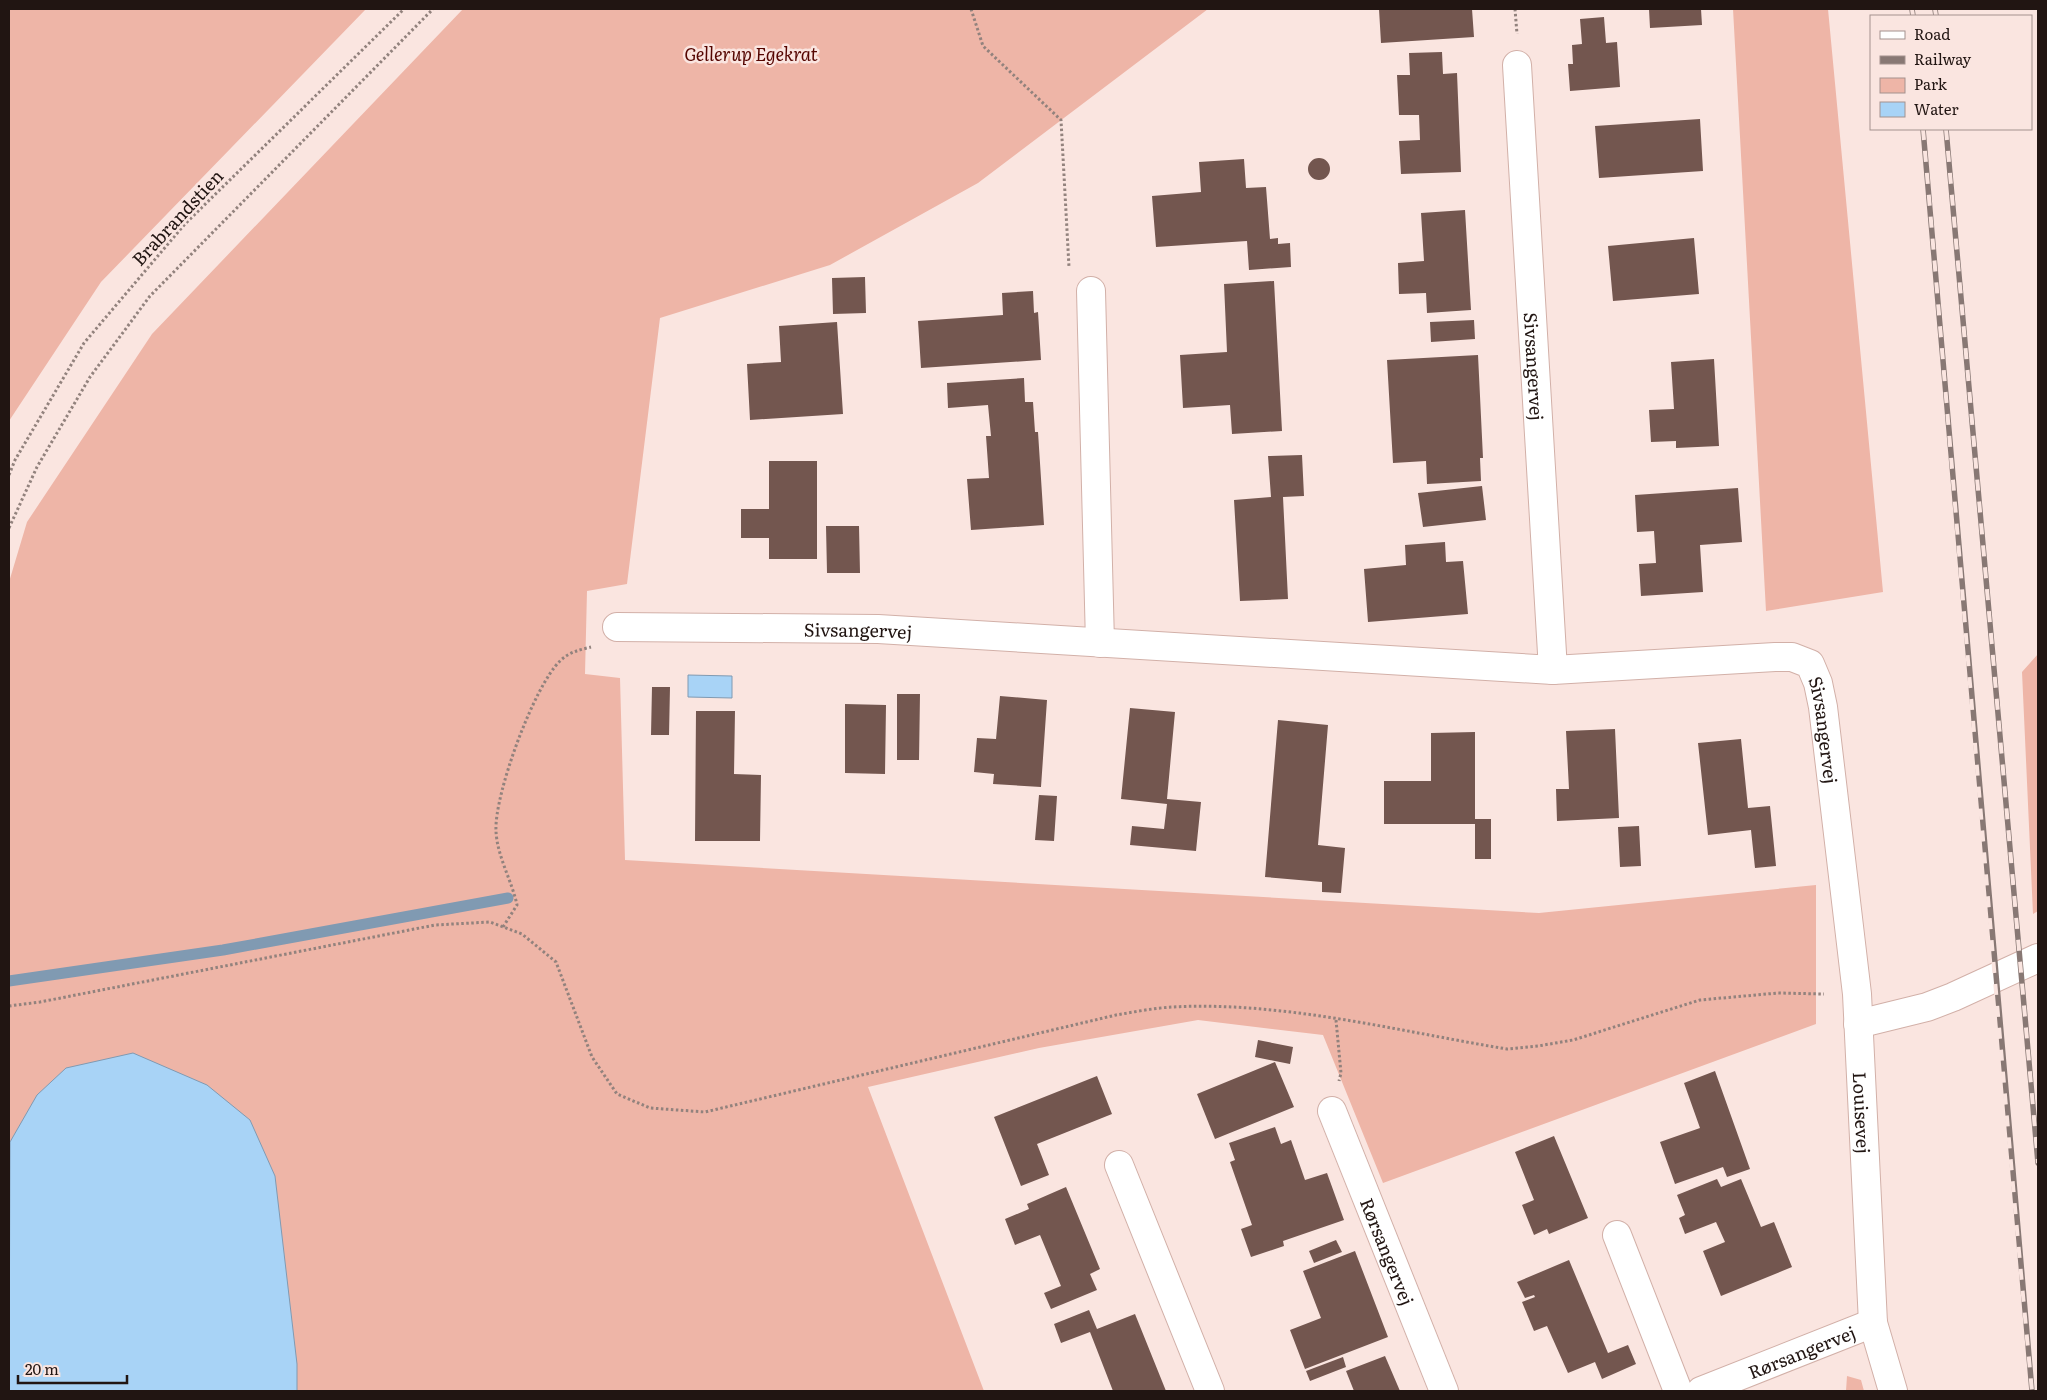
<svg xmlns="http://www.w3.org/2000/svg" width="2047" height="1400" viewBox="0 0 2047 1400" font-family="Literata,serif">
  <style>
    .green { fill: #eeb5a7 }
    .water { fill: #a8d3f6; stroke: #809ab2 }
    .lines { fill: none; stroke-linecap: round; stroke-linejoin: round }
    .stream { stroke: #809ab2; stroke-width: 11 }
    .building { fill: #73564f }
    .street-casing { stroke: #d2b0a8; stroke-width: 30 }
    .path { stroke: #92827d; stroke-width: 3; stroke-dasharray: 2.5 2.5; stroke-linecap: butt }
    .street { stroke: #fff; stroke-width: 28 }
    .rail-casing { stroke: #887874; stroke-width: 5.5 }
    .rail { stroke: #fae5e0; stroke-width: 4; stroke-dasharray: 11; stroke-linecap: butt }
    .labels { text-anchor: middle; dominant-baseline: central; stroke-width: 5; stroke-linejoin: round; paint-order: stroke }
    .park-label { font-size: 18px; font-style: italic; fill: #550500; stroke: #fae5e0 }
    .street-label { font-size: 18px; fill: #211512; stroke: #fae5e0 }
  </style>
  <rect width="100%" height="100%" fill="#fae5e0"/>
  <path class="green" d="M 9,9 L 366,9 L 101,282 L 9,421 Z
    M 463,9 L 1208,9 L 978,183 L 830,265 L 660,318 L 627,584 L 587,591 L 585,674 L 620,678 L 625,860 L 1539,913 L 1816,885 L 1816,1024 L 1383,1183 L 1323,1035 L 1198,1020 L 1039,1048 L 868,1087 L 984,1391 L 9,1391 L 9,582 L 27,522 L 152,334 Z
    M 1733,9 L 1828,9 L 1883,592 L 1766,611 Z
    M 2038,654 L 2038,911 L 2033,914 L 2022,672 Z
    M 1847,1376 L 1861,1380 L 1864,1391 L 1846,1391 Z"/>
  <path class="water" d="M 688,675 L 732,676 L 732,698 L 688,697 Z
    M 133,1053 L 207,1085 L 250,1120 L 275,1176 L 297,1364 L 297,1391 L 9,1391 L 10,1142 L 37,1095 L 66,1068 Z"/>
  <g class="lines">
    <path class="stream" d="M 9,981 L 223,950 L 508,898"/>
  </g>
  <path class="building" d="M 1379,9 L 1472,9 L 1474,37 L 1381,43 Z
    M 1649,9 L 1701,9 L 1702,25 L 1650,28 Z
    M 1604,17 L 1606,43 L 1617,42 L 1620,87 L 1570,91 L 1568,64 L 1573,64 L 1572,45 L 1582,44 L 1580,19 Z
    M 1442,52 L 1443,74 L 1457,73 L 1461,172 L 1401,174 L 1399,141 L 1420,140 L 1419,115 L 1399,115 L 1397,75 L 1410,75 L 1409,53 Z
    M 1700,119 L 1703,171 L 1599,178 L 1595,126 Z
    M1308 169a11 11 0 1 1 22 0a11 11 0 1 1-22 0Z
    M 1244,159 L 1246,188 L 1266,187 L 1270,239 L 1278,238 L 1278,244 L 1290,243 L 1291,267 L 1249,270 L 1247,241 L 1156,247 L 1152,196 L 1201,192 L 1199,162 Z
    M 1465,210 L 1471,310 L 1427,313 L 1426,293 L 1399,294 L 1398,263 L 1424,261 L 1421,213 Z
    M 1694,238 L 1699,294 L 1613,301 L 1608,246 Z
    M 865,277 L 866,313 L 833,314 L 832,278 Z
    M 1274,281 L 1282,431 L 1232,434 L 1230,405 L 1183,408 L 1180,355 L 1227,352 L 1224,284 Z
    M 1033,291 L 1034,313 L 1038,312 L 1041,360 L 921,368 L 918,321 L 1003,315 L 1002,293 Z
    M 1474,320 L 1475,339 L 1431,342 L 1430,322 Z
    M 837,322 L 843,414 L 750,420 L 747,364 L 781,362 L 779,326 Z
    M 1478,355 L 1483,458 L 1480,458 L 1481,481 L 1427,484 L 1426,461 L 1393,463 L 1387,360 Z
    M 1714,359 L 1719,446 L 1676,448 L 1676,441 L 1651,442 L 1649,410 L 1674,409 L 1671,362 Z
    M 1024,378 L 1025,402 L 1033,402 L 1035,432 L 1038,432 L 1044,525 L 971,530 L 967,479 L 989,478 L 986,436 L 991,436 L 988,405 L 948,408 L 947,383 Z
    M 1302,455 L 1304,496 L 1283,497 L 1288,599 L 1240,601 L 1234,500 L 1271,497 L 1268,456 Z
    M 769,461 L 817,461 L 817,559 L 769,559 L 769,538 L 741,538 L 741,509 L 769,509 Z
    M 1482,486 L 1486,520 L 1423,527 L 1418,493 Z
    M 1738,488 L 1742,542 L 1700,545 L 1703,592 L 1641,596 L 1639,564 L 1656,563 L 1654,531 L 1637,532 L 1635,495 Z
    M 826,526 L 859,526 L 860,573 L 827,573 Z
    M 1445,542 L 1446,562 L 1463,561 L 1468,614 L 1368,622 L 1364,569 L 1406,565 L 1405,545 Z
    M 652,687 L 670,687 L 669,735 L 651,735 Z
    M 897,694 L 920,694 L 919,760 L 897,760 Z
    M 1000,696 L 1047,700 L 1041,787 L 993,784 L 994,774 L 974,772 L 977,738 L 996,739 Z
    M 845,704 L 886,705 L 885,774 L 845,773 Z
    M 1130,708 L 1175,712 L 1167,799 L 1201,802 L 1196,851 L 1130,845 L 1132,826 L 1164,829 L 1167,804 L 1121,799 Z
    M 696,711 L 735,711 L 734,774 L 761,775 L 760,841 L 695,841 Z
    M 1278,720 L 1328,725 L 1318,845 L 1345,848 L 1341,893 L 1322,892 L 1322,882 L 1265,877 Z
    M 1615,729 L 1619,818 L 1557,821 L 1556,789 L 1569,789 L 1566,731 Z
    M 1475,732 L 1475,819 L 1491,819 L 1491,859 L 1475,859 L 1475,824 L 1384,824 L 1384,781 L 1431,781 L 1431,733 Z
    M 1741,739 L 1748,808 L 1770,806 L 1776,866 L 1755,868 L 1751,830 L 1708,835 L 1698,743 Z
    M 1039,795 L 1057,796 L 1054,841 L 1035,840 Z
    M 1639,826 L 1641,866 L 1620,867 L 1618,827 Z
    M 1258,1040 L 1293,1047 L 1290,1064 L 1255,1057 Z
    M 1275,1062 L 1294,1107 L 1215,1139 L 1197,1094 Z
    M 1715,1071 L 1750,1169 L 1727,1177 L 1723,1167 L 1675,1184 L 1660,1142 L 1700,1128 L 1684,1083 Z
    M 1097,1076 L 1112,1114 L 1037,1144 L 1049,1175 L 1021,1186 L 994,1117 Z
    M 1275,1127 L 1281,1144 L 1291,1140 L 1305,1180 L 1327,1173 L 1344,1220 L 1283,1241 L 1284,1246 L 1251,1257 L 1241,1229 L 1252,1225 L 1230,1162 L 1235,1160 L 1229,1143 Z
    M 1554,1136 L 1588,1218 L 1549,1234 L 1547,1229 L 1534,1235 L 1522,1205 L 1534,1200 L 1515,1152 Z
    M 1717,1179 L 1721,1187 L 1741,1179 L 1761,1227 L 1774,1222 L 1792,1267 L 1721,1296 L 1703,1251 L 1725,1242 L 1716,1222 L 1685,1234 L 1679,1218 L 1685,1215 L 1677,1195 Z
    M 1066,1187 L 1100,1269 L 1090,1274 L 1097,1290 L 1051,1309 L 1044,1293 L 1061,1286 L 1040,1235 L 1015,1245 L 1005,1219 L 1029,1209 L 1027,1204 Z
    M 1336,1240 L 1342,1252 L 1314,1263 L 1309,1251 Z
    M 1355,1251 L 1388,1337 L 1305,1369 L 1290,1330 L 1321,1318 L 1303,1271 Z
    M 1569,1260 L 1608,1353 L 1628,1345 L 1636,1364 L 1602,1379 L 1595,1362 L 1568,1373 L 1547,1326 L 1534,1331 L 1522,1302 L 1535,1297 L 1534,1295 L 1525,1298 L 1517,1282 Z
    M 1089,1310 L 1097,1329 L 1135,1314 L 1166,1391 L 1113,1391 L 1090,1332 L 1061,1343 L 1054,1324 Z
    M 1385,1356 L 1400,1391 L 1354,1391 L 1346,1371 Z
    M 1343,1357 L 1346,1367 L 1310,1381 L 1306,1371 Z"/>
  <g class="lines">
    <g class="street-casing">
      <g id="street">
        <path id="s1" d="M 1517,65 L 1553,670"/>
        <path d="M 1091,291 L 1100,643"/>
        <path id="s2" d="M 617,627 L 878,629 L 1553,670 L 1775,657 L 1792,657 L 1810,664 L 1818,683 L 1823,707 L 1857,994 L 1873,1323 L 1893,1391"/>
        <path d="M 1858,1024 L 1927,1007 L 1953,997 L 2038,958"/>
        <path id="s3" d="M 1332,1111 L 1444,1391"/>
        <path d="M 1119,1165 L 1210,1391"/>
        <path d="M 1617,1235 L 1678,1391"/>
        <path id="s4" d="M 1701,1391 L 1873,1323"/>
      </g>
    </g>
    <path class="path" d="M 971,9 L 983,46 L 1061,120 L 1069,267
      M 1515,9 L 1517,34
      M 9,475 L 15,460 L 84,343 L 185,224 L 404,9
      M 9,528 L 37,467 L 90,377 L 150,296 L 433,9
      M 503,927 L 517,905 C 512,881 497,856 496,831 C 494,795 534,686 560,661 C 569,652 579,650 591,647
      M 9,1006 L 40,1002 L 435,925 L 490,922 L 522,934 L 556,962 L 592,1057 L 617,1094 L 650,1108 L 705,1112 L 1116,1015 C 1134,1012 1154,1008 1172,1007 C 1283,1001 1397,1031 1507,1049 L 1538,1046 L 1573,1040 L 1700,1000 L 1778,993 L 1824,994
      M 1336,1020 L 1341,1073 L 1339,1081"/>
    <use href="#street" class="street"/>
    <g class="rail-casing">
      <path id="rail" d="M 1912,9 L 1913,16
        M 1935,9 L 1936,16
        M 1923,129 C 1960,550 1992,971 2032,1391
        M 1946,129 L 2038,1163"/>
    </g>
    <use href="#rail" class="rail"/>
  </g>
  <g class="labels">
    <g class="park-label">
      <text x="751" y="53">Gellerup Egekrat</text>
    </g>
    <g class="street-label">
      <text transform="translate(177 217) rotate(-47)">Brabrandstien</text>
      <text stroke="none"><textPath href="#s1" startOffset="302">Sivsangervej</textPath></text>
      <text stroke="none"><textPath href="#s2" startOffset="241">Sivsangervej</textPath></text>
      <text stroke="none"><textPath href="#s2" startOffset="1264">Sivsangervej</textPath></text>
      <text stroke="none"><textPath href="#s2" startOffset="1649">Louisevej</textPath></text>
      <text stroke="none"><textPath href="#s3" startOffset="151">Rørsangervej</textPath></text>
      <text stroke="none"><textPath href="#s4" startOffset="108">Rørsangervej</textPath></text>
    </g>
  </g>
  <rect width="2047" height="1400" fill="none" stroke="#211512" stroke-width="20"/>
  <rect x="1870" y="15" width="162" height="115" fill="#fae5e0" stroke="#a3928e"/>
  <rect x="1880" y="31" width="25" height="8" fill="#ffffff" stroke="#a3928e"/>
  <text x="1914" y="40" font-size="15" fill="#211512">Road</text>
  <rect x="1880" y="56" width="25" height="8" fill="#887874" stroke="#a3928e"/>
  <text x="1914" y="65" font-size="15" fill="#211512">Railway</text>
  <rect x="1880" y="78" width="25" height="15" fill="#eeb5a7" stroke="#a3928e"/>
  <text x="1914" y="90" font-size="15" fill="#211512">Park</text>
  <rect x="1880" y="102" width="25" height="15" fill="#a8d3f6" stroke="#a3928e"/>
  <text x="1914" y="115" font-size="15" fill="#211512">Water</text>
  <path d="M18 1375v8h109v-8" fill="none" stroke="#211512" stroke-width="2.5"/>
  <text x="25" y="1375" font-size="15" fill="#211512" stroke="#fae5e0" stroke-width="4" paint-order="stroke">20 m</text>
</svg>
